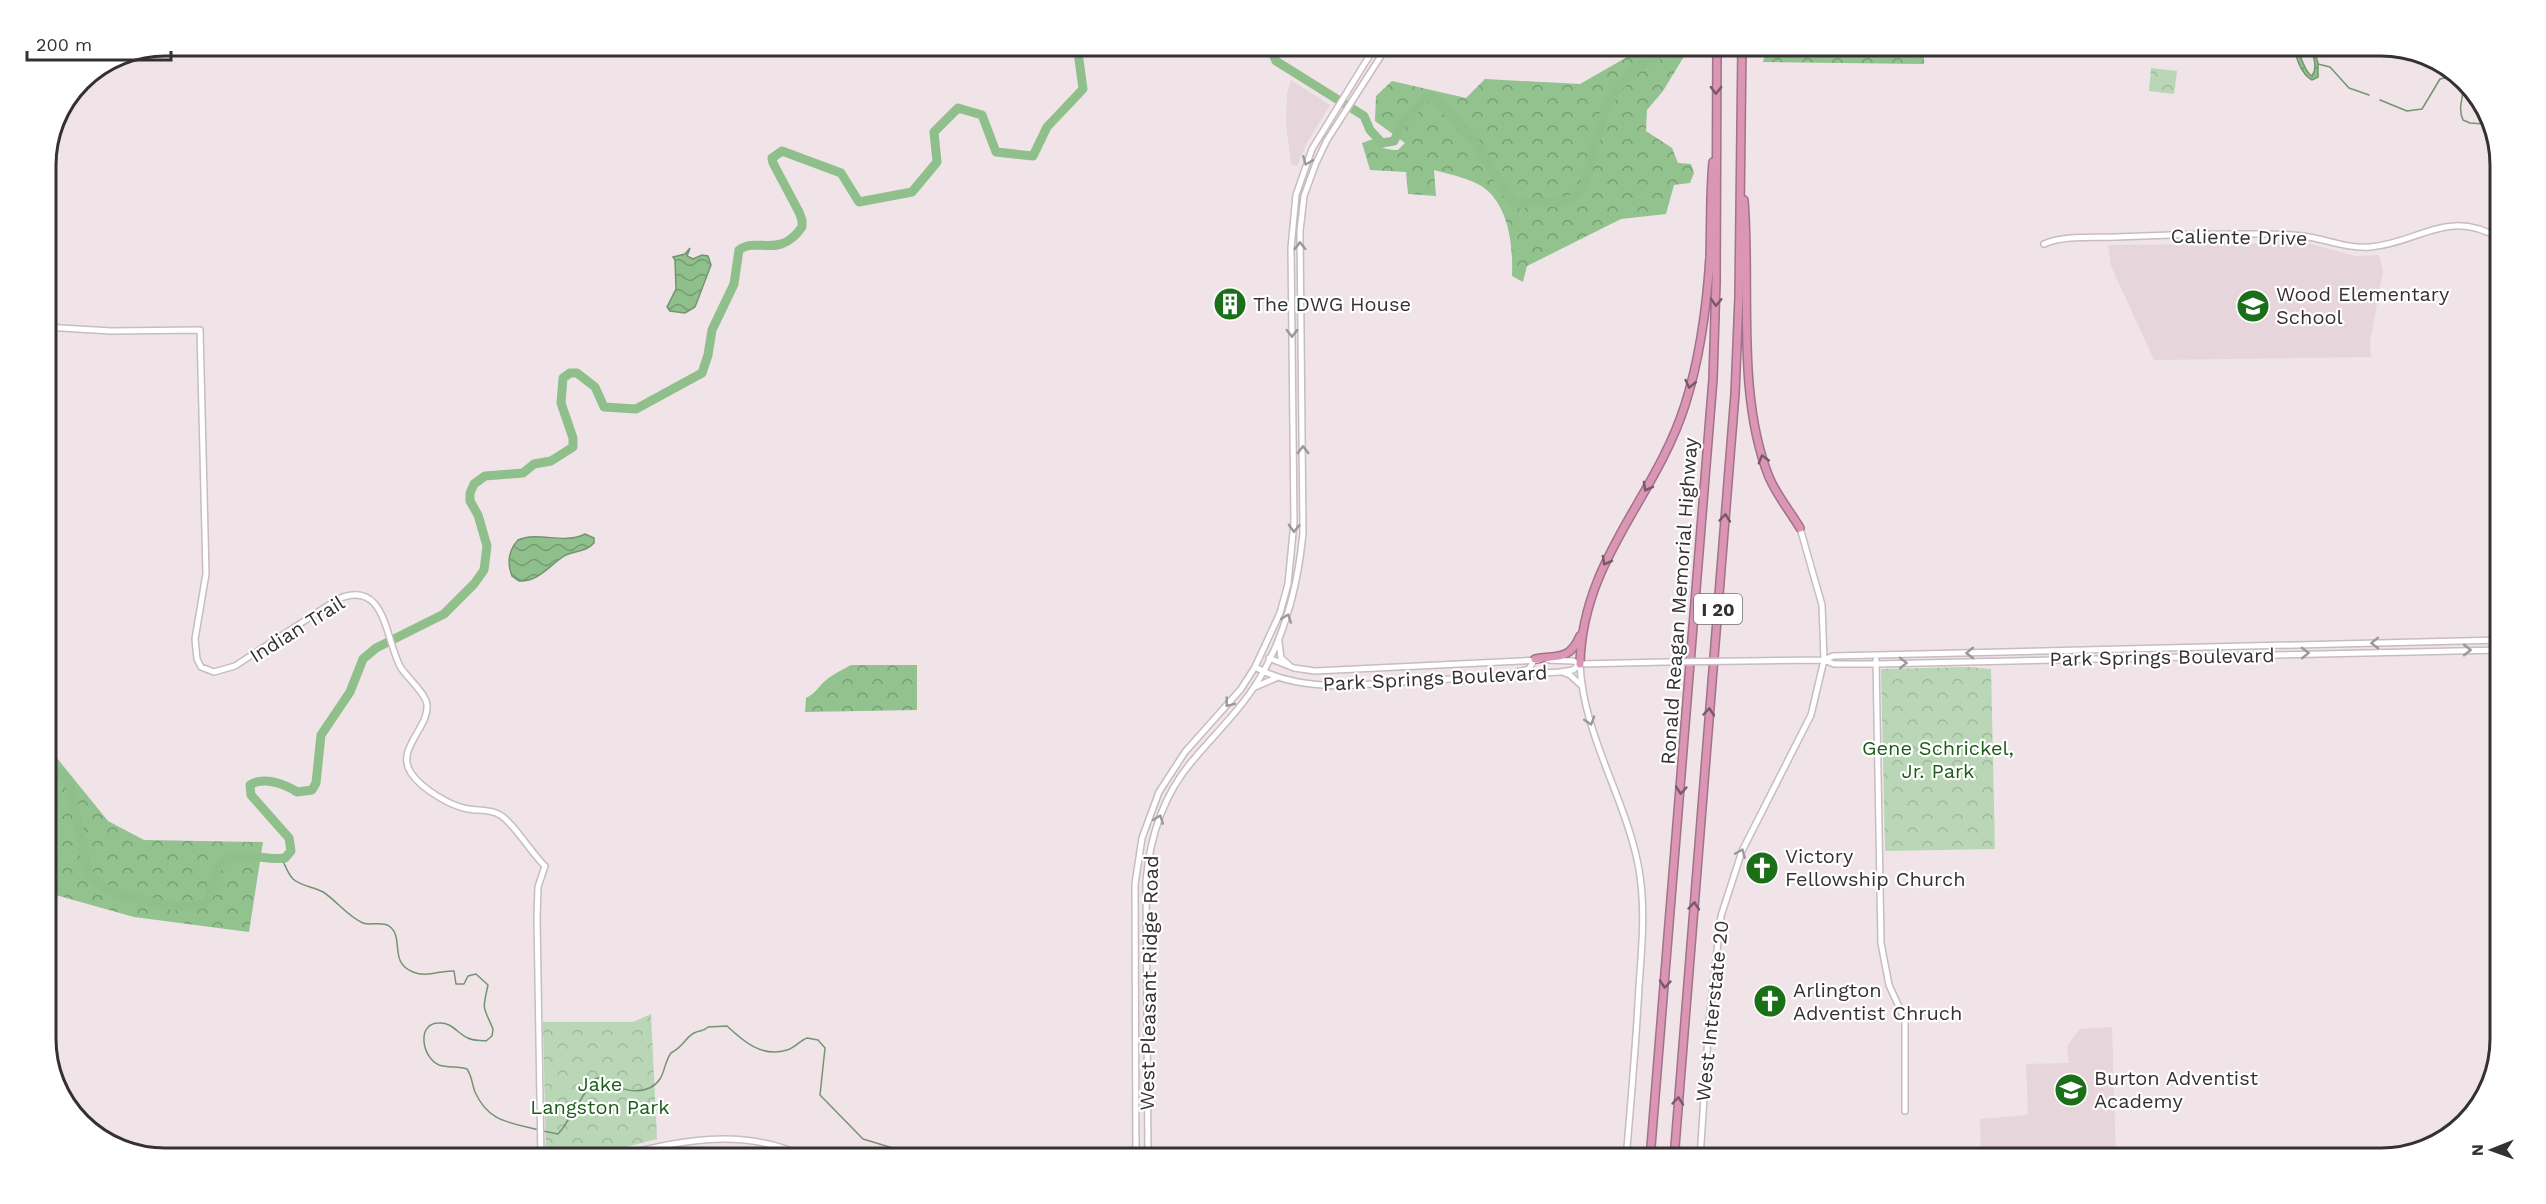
<svg xmlns="http://www.w3.org/2000/svg" width="2546" height="1204" viewBox="0 0 2546 1204" font-family="'Work Sans',sans-serif">
  <style>
    .built { fill: #e7d5dc }
    .forest { fill: url(#forest-crowns) }
    .park { fill: url(#park-crowns) }
    .water { fill: url(#water-waves); stroke: #749471; stroke-width: 1.5; fill-rule: evenodd }
    .lines { fill: none; stroke-linecap: round; stroke-linejoin: round }
    .stream { stroke: #749471; stroke-width: 1.5 }
    .river { stroke: #8fbf8b; stroke-width: 9 }
    .secondary-casing { stroke: #c7bcc1; stroke-width: 8 }
    .highway-casing { stroke: #a17288; stroke-width: 10 }
    .secondary { stroke: #fff; stroke-width: 5 }
    .highway { stroke: #db95b5; stroke-width: 7 }
    .secondary-bridge-casing { stroke: #c7bcc1; stroke-width: 8; stroke-linecap: butt }
    .secondary-bridge { stroke: #fff; stroke-width: 5 }
    .oneway { stroke: #775967 }
    .oneway2 { stroke: #9a9899 }
    .labels { text-anchor: middle; dominant-baseline: central; stroke-width: 4.5; stroke-linejoin: round; paint-order: stroke }
    .shield { fill: #fff; stroke: #726f70; stroke-width: 1.5 }
    .shield-label { font-size: 18px; font-weight: bold; fill: #353133 }
    .street-label { font-size: 20px; fill: #353133; stroke: #fff }
    .poi-label { font-size: 20px; fill: #353133; stroke: #fff; text-anchor: start }
    .park-label { font-size: 20px; fill: #1b5c18; stroke: #fff }
    .rim { fill: none; stroke: #353133; stroke-width: 3 }
  </style>
  <defs>
    <pattern id="forest-crowns" width="20" height="18" patternUnits="userSpaceOnUse" patternTransform="scale(1.5)"><rect width="20" height="18" fill="#92c28e"/><path d="M2 6a3 3 0 1 1 6 0M12 15a3 3 0 1 1 6 0" fill="none" stroke="#789e75"/></pattern>
    <pattern id="park-crowns" width="20" height="18" patternUnits="userSpaceOnUse" patternTransform="scale(1.5)"><rect width="20" height="18" fill="#b9d7b6"/><path d="M2 6a3 3 0 1 1 6 0M12 15a3 3 0 1 1 6 0" fill="none" stroke="#a0b99d"/></pattern>
    <pattern id="water-waves" width="16" height="10" patternUnits="userSpaceOnUse" patternTransform="scale(1.5)"><rect width="16" height="10" fill="#8fbf8b"/><path d="M0 5q4-4 8 0t8 0" fill="none" stroke="#769c72"/></pattern>
  </defs>
  <rect width="100%" height="100%" fill="#f0e4e9"/>
  <path class="built" d="M 1291,80 L 1330,105 L 1307,143 L 1297,166 L 1291,164 L 1286,124 L 1287,92 Z
    M 2307,243 L 2355,256 L 2379,255 L 2383,271 L 2370,342 L 2371,357 L 2154,360 L 2111,266 L 2108,245 Z
    M 2112,1027 L 2116,1159 L 1981,1159 L 1980,1119 L 2028,1115 L 2026,1064 L 2069,1063 L 2067,1046 L 2080,1029 Z"/>
  <path class="forest" d="M 1648,45 L 1691,45 L 1663,91 L 1647,110 L 1646,131 L 1672,148 L 1678,163 L 1691,164 L 1694,173 L 1690,183 L 1674,185 L 1666,214 L 1621,219 L 1527,266 L 1523,282 L 1512,276 C 1513,249 1510,214 1490,193 C 1477,179 1451,175 1434,170 L 1436,196 L 1408,194 L 1406,172 L 1370,170 L 1362,143 L 1373,139 C 1379,148 1387,150 1398,150 L 1405,143 L 1375,121 L 1376,96 L 1392,81 L 1466,98 L 1485,79 L 1580,84 Z
    M 1767,45 L 1924,45 L 1924,64 L 1763,62 Z
    M 851,665 L 917,665 L 917,710 L 805,712 L 806,698 C 815,694 818,687 825,681 C 833,674 842,670 851,665 Z
    M 45,680 L 53,680 L 56,757 L 108,821 L 144,840 L 263,842 L 249,932 L 134,917 L 45,892 Z"/>
  <path class="park" d="M 2151,68 L 2177,71 L 2174,94 L 2149,91 Z
    M 1968,667 L 1991,669 L 1995,849 L 1885,851 L 1881,669 Z
    M 651,1014 L 657,1139 L 578,1159 L 546,1159 L 543,1022 L 633,1022 Z"/>
  <path class="water" d="M 2295,45 L 2319,45 L 2315,53 L 2318,63 L 2318,77 L 2312,80 C 2301,74 2295,57 2295,45 ZM 2309,46 C 2313,54 2318,68 2312,76 C 2306,73 2299,55 2299,48 Z
    M 2479,97 L 2481,98 L 2493,133 C 2480,125 2479,111 2479,97 Z
    M 690,248 L 687,256 L 693,259 L 702,255 L 708,256 L 711,265 L 695,307 L 685,313 L 670,311 L 667,307 L 676,289 L 675,260 L 673,257 L 685,254 Z
    M 585,534 L 594,538 L 594,543 C 585,553 574,550 564,556 C 549,566 538,582 519,581 L 512,576 C 507,563 508,551 518,540 C 539,531 564,545 585,534 Z"/>
  <g class="lines">
    <path class="stream" d="M 2318,64 L 2330,67 L 2349,88 L 2369,95
      M 2380,100 L 2407,111 L 2422,109 L 2440,79 L 2449,77 C 2475,90 2454,100 2463,120 L 2470,123 L 2485,124
      M 282,859 C 285,865 288,874 293,879 C 301,886 314,887 323,892 C 336,900 348,917 363,923 C 371,926 382,921 389,926 C 405,937 388,962 413,972 C 427,978 440,970 454,971 L 456,984 L 464,984 L 468,976 L 476,974 L 488,985 C 482,1012 483,1005 493,1029 L 492,1036 L 486,1041 C 481,1040 473,1041 468,1038 C 458,1034 452,1022 439,1023 C 416,1023 422,1058 439,1065 C 448,1068 458,1066 467,1069 C 472,1076 472,1084 475,1092 C 489,1123 510,1122 539,1130
      M 543,1131 L 558,1134 L 563,1128 L 593,1080 L 600,1077 C 615,1090 646,1099 660,1079 C 665,1071 665,1061 671,1053 C 684,1046 685,1038 694,1033 C 700,1030 703,1032 708,1027 L 727,1026 C 743,1041 762,1058 787,1050 C 795,1048 799,1041 807,1038 L 818,1040 L 825,1048 L 820,1095 L 863,1139 L 929,1159"/>
    <path class="river" d="M 1269,45 L 1276,61 L 1364,116 L 1370,130 L 1382,143 L 1394,141 L 1402,124 L 1424,100 L 1430,97 L 1435,98 L 1477,144 L 1510,199 L 1517,204 C 1524,204 1530,201 1537,202 C 1556,203 1574,205 1584,185 C 1593,159 1596,129 1608,104 C 1623,75 1656,49 1689,45
      M 1783,45 L 1803,45
      M 45,768 L 62,773 L 69,782 L 89,874 C 94,880 99,886 107,889 C 128,898 188,914 207,902 C 212,891 211,879 217,869 C 231,845 264,862 285,858 L 291,851 L 289,838 L 251,795 L 250,785 C 263,776 285,784 297,792 L 312,790 L 316,783 L 321,735 L 350,692 L 363,659 L 376,648 L 444,614 L 474,584 L 484,570 L 487,546 L 478,515 L 470,501 L 470,493 L 474,484 L 485,476 L 523,473 L 534,464 L 551,461 L 573,447 L 573,438 L 561,403 L 563,378 L 570,373 L 577,373 L 595,387 L 604,407 L 636,409 L 702,373 L 708,355 L 712,330 L 734,284 L 739,250 C 757,236 779,260 802,227 L 802,220 L 799,212 L 773,163 L 772,158 L 782,151 L 841,173 L 859,202 L 912,192 L 937,162 L 934,132 L 958,108 L 982,115 L 996,152 L 1033,156 L 1047,127 L 1083,89 L 1077,45"/>
    <g class="secondary-casing">
      <path id="secondary" d="M 2044,244 C 2065,235 2094,238 2116,237 C 2157,235 2198,234 2239,234 C 2260,234 2282,233 2303,236 C 2325,239 2348,249 2370,247 C 2420,243 2447,207 2501,239
        M 45,327 L 111,331 L 200,330 L 206,574 L 195,639 L 197,659 L 201,667 L 214,672 L 235,666 L 338,599 C 387,578 385,641 401,668 C 407,677 427,695 427,705 C 429,728 395,749 411,773 C 422,789 450,806 468,809 C 479,811 490,809 500,815 C 512,821 532,854 545,866 L 538,887 L 537,918 L 541,1159
        M 1279,642 L 1281,658 L 1289,665
        M 1269,658 L 1294,668 L 1315,671 L 1539,660
        M 1548,660 L 1573,661 L 1580,664 L 1666,662
        M 1824,660 L 1834,664 L 1876,664 L 2501,650
        M 1876,660 L 1881,943 L 1889,985 L 1905,1020 L 1905,1111
        M 1745,661 L 1824,660 L 1833,656 L 2501,640
        M 1580,664 C 1583,734 1624,795 1638,864 C 1646,904 1642,946 1639,986 C 1636,1044 1631,1102 1626,1159
        M 1255,667 C 1282,682 1310,685 1341,686 L 1560,672 L 1573,670 L 1580,664
        M 1517,672 L 1529,669 L 1535,659
        M 1562,672 L 1570,675 L 1581,685
        M 1255,687 L 1276,678
        M 608,1159 C 675,1141 745,1125 809,1159
        M 1136,1159 L 1135,884 L 1142,838 L 1159,792 L 1185,752 L 1241,689 L 1255,667 L 1280,613 L 1288,584 L 1294,522 L 1291,248 L 1296,195 L 1312,149 L 1376,45
        M 1148,1159 L 1146,881 C 1150,836 1164,793 1194,759 C 1216,733 1240,710 1258,681 C 1286,635 1298,585 1303,533 L 1300,231 L 1304,196 L 1316,163 L 1327,140 L 1388,45
        M 1700,1159 L 1709,1021 L 1721,916 L 1742,851 L 1811,715 L 1824,660 L 1822,605 L 1800,528"/>
    </g>
    <g class="highway-casing">
      <path id="highway" d="M 1744,200 C 1751,288 1736,395 1769,477 C 1777,496 1790,511 1800,528
        M 1535,659 C 1558,655 1569,661 1580,636
        M 1580,664 C 1582,560 1655,499 1685,405 C 1699,361 1707,304 1710,257 C 1711,226 1710,194 1713,162
        M 1650,1159 L 1713,379 L 1716,282 L 1717,45
        M 1674,1159 L 1735,394 L 1739,297 L 1742,45"/>
    </g>
    <use href="#secondary" class="secondary"/>
    <use href="#highway" class="highway"/>
    <g class="secondary-bridge-casing">
      <path id="secondary-bridge" d="M 1666,662 L 1745,661"/>
    </g>
    <use href="#secondary-bridge" class="secondary-bridge"/>
  </g>
  <defs><path id="oneway-chevron" d="M-2-3.5L2.5 0L-2 3.5" fill="none" stroke-width="1.6" stroke-linecap="round" stroke-linejoin="round" transform="scale(1.5)"/></defs>
  <g class="oneway">
    <use href="#oneway-chevron" transform="translate(1716 90) rotate(91)"/>
    <use href="#oneway-chevron" transform="translate(1716 302) rotate(92)"/>
    <use href="#oneway-chevron" transform="translate(1690 384) rotate(103)"/>
    <use href="#oneway-chevron" transform="translate(1763 459) rotate(-106)"/>
    <use href="#oneway-chevron" transform="translate(1647 487) rotate(119)"/>
    <use href="#oneway-chevron" transform="translate(1725 518) rotate(-85)"/>
    <use href="#oneway-chevron" transform="translate(1606 561) rotate(118)"/>
    <use href="#oneway-chevron" transform="translate(1709 712) rotate(-85)"/>
    <use href="#oneway-chevron" transform="translate(1681 790) rotate(95)"/>
    <use href="#oneway-chevron" transform="translate(1694 906) rotate(-85)"/>
    <use href="#oneway-chevron" transform="translate(1665 984) rotate(95)"/>
    <use href="#oneway-chevron" transform="translate(1678 1101) rotate(-85)"/>
  </g>
  <g class="oneway2">
    <use href="#oneway-chevron" transform="translate(1307 161) rotate(113)"/>
    <use href="#oneway-chevron" transform="translate(1300 246) rotate(-91)"/>
    <use href="#oneway-chevron" transform="translate(1292 333) rotate(90)"/>
    <use href="#oneway-chevron" transform="translate(1303 450) rotate(-90)"/>
    <use href="#oneway-chevron" transform="translate(1294 528) rotate(92)"/>
    <use href="#oneway-chevron" transform="translate(1287 618) rotate(-70)"/>
    <use href="#oneway-chevron" transform="translate(2375 643) rotate(179)"/>
    <use href="#oneway-chevron" transform="translate(2467 650)"/>
    <use href="#oneway-chevron" transform="translate(1970 653) rotate(179)"/>
    <use href="#oneway-chevron" transform="translate(2305 653) rotate(-1)"/>
    <use href="#oneway-chevron" transform="translate(1903 663) rotate(-1)"/>
    <use href="#oneway-chevron" transform="translate(1229 703) rotate(128)"/>
    <use href="#oneway-chevron" transform="translate(1590 721) rotate(73)"/>
    <use href="#oneway-chevron" transform="translate(1159 819) rotate(-69)"/>
    <use href="#oneway-chevron" transform="translate(1741 853) rotate(-67)"/>
  </g>
  <defs>
    <g id="building-disc" transform="scale(1.725)"><circle r="9.5" fill="#1b6f18" stroke="#fff"/><path d="M-4-6H4V6H1V3H-1V6H-4ZM-2.5-4.3h1.7v1.8h-1.7ZM.8-4.3h1.7v1.8H.8ZM-2.5-1h1.7V.8h-1.7ZM.8-1h1.7V.8H.8Z" fill="#fff"/></g>
    <g id="school-disc" transform="scale(1.725)"><circle r="9.5" fill="#1b6f18" stroke="#fff"/><path d="M0-5L7-2L0 1L-7-2ZM-4 1L0 2.5L4 1V4Q0 6-4 4Z" fill="#fff"/></g>
    <g id="church-disc" transform="scale(1.725)"><circle r="9.5" fill="#1b6f18" stroke="#fff"/><path d="M-1.2-6h2.4v3.5h3.3v2.4h-3.3V6h-2.4V-.1h-3.3v-2.4h3.3Z" fill="#fff"/></g>
  </defs>
  <g fill-rule="evenodd">
    <use href="#building-disc" x="1230" y="304"/>
    <use href="#school-disc" x="2253" y="306"/>
    <use href="#church-disc" x="1762" y="868"/>
    <use href="#church-disc" x="1770" y="1001"/>
    <use href="#school-disc" x="2071" y="1090"/>
  </g>
  <g class="labels">
    <rect class="shield" x="1694" y="594" width="48" height="30" rx="4.5"/>
    <g class="shield-label">
      <text x="1718" y="609">I 20</text>
    </g>
    <g class="street-label">
      <text transform="translate(2239 237) rotate(1)">Caliente Drive</text>
      <text transform="translate(1679 601) rotate(-86)">Ronald Reagan Memorial Highway</text>
      <text transform="translate(297 629) rotate(-32)">Indian Trail</text>
      <text transform="translate(2162 657) rotate(-1)">Park Springs Boulevard</text>
      <text transform="translate(1435 678) rotate(-3)">Park Springs Boulevard</text>
      <text transform="translate(1149 983) rotate(-89)">West Pleasant Ridge Road</text>
      <text transform="translate(1712 1011) rotate(-84)">West Interstate 20</text>
    </g>
    <g class="poi-label">
      <text x="2276" y="294">Wood Elementary<tspan x="2276" dy="23">School</tspan></text>
      <text x="1253" y="304">The DWG House</text>
      <text x="1785" y="856">Victory<tspan x="1785" dy="23">Fellowship Church</tspan></text>
      <text x="1793" y="990">Arlington<tspan x="1793" dy="23">Adventist Chruch</tspan></text>
      <text x="2094" y="1078">Burton Adventist<tspan x="2094" dy="23">Academy</tspan></text>
    </g>
    <g class="park-label">
      <text x="1938" y="748">Gene Schrickel,<tspan x="1938" dy="23">Jr. Park</tspan></text>
      <text x="600" y="1084">Jake<tspan x="600" dy="23">Langston Park</tspan></text>
    </g>
  </g>
  <path d="M0 0H2546V1204H0ZM165 56H2381A109 109 0 0 1 2490 165V1039A109 109 0 0 1 2381 1148H165A109 109 0 0 1 56 1039V165A109 109 0 0 1 165 56Z" fill="#fff" fill-rule="evenodd"/>
  <path class="rim" d="M165 56H2381A109 109 0 0 1 2490 165V1039A109 109 0 0 1 2381 1148H165A109 109 0 0 1 56 1039V165A109 109 0 0 1 165 56Z"/>
  <g transform="translate(2492 1150) rotate(269)" stroke="#ffffff" stroke-width="4.5" paint-order="stroke">
  <path d="M0-4.5L10 22L0 15L-10 22Z" fill="#353133"/>
  <text y="-9" font-size="16" font-weight="bold" text-anchor="middle" fill="#353133">N</text>
  </g>
  <path d="M27 51v9h144v-9" fill="none" stroke="#353133" stroke-width="3"/>
  <text x="36" y="51" font-size="18" fill="#353133" stroke="#ffffff" stroke-width="4.5" paint-order="stroke">200 m</text>
</svg>
